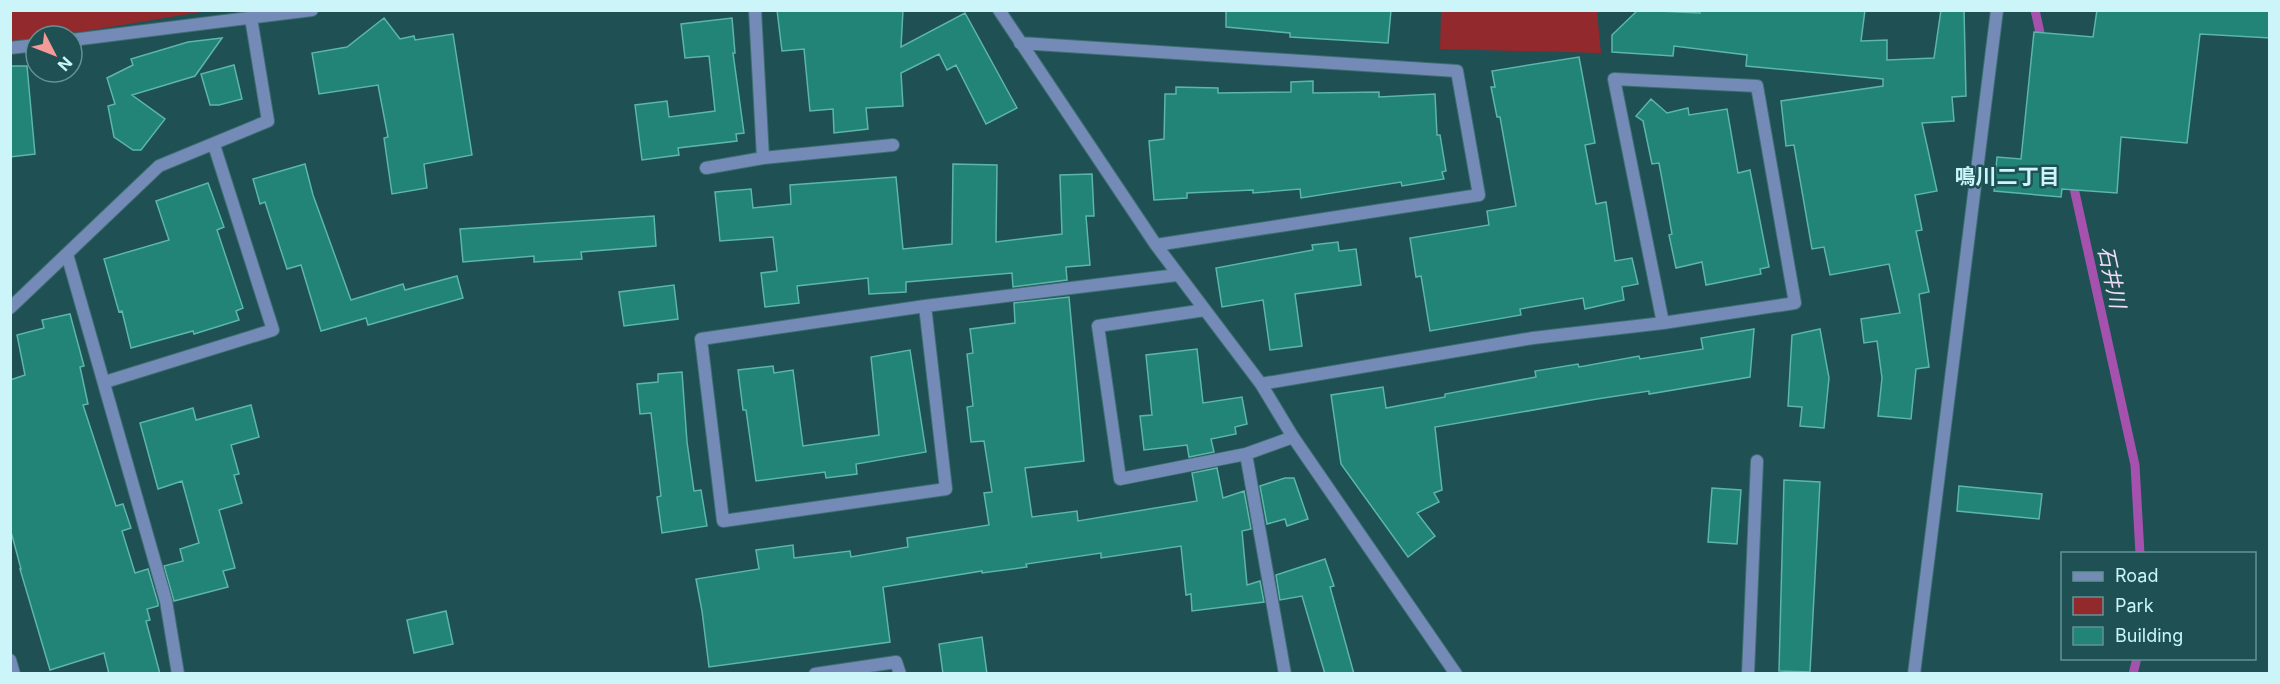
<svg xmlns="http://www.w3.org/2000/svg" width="2280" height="684" viewBox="0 0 2280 684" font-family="Inter,'Noto Sans JP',sans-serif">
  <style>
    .green { fill: #92292c }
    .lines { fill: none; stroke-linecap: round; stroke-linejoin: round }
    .stream { stroke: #a452ae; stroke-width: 9 }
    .building { fill: #228377; stroke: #5cb6a9; stroke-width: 1.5 }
    .street-casing { stroke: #3d6e72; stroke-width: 14 }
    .street { stroke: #748bb7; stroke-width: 12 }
    .labels { text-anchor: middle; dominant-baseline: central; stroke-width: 5; stroke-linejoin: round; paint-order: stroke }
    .neighbourhood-label { font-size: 21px; font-weight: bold; fill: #cbf5f9; stroke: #1e5054 }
    .water-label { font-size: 21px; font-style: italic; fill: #f0dcf2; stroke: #1e5054 }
  </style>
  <rect width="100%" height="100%" fill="#1e5054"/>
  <path class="green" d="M 11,11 L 207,11 L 56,36 L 36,36 L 36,39 L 11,44 Z
    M 1441,11 L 1597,11 L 1601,53 L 1440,49 Z"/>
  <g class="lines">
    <path class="stream" d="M 2035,10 L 2042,42
      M 2072,179 L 2135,465 L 2140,554
      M 2133,674 L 2137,658"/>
  </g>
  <path class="building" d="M 777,10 L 903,10 L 901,47 L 965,13 L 1017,108 L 986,124 L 956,65 L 947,70 L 939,54 L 901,73 L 903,106 L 866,108 L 868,129 L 834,133 L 833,109 L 810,111 L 804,49 L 782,51 Z
    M 1226,10 L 1391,10 L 1388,43 L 1290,37 L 1290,33 L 1226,27 Z
    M 1638,10 L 1700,13 L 1700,10 L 1865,10 L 1861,41 L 1887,40 L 1887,60 L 1934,58 L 1941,10 L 1964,10 L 1966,96 L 1952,97 L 1954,121 L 1922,123 L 1937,191 L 1915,195 L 1922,230 L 1916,231 L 1929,292 L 1919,294 L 1929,367 L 1916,369 L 1911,419 L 1878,416 L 1882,378 L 1877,341 L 1864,343 L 1861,319 L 1900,313 L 1889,264 L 1830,275 L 1824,247 L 1812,249 L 1794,145 L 1786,146 L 1781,101 L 1883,86 L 1883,79 L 1746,66 L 1747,55 L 1674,46 L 1673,56 L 1612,52 L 1612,35 Z
    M 2097,10 L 2270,10 L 2270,38 L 2200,34 L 2187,143 L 2121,137 L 2117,193 L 2062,189 L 2061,197 L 1994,191 L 1997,157 L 2021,159 L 2034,32 L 2093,37 Z
    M 384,18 L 400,39 L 414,36 L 415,40 L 453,34 L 472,155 L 424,164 L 427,188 L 392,194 L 384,138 L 388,137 L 378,85 L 319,94 L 312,53 L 347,47 Z
    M 732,18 L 735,53 L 733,53 L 744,133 L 736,134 L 737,141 L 678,148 L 679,155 L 642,160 L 635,105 L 667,101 L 669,117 L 715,111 L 709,56 L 685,58 L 681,24 Z
    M 222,38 L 195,76 L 132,95 L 165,119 L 141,150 L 133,150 L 114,137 L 108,106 L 115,104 L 107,78 L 133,65 L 131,59 L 188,42 Z
    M 1579,57 L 1595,143 L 1585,145 L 1596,204 L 1606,202 L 1615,261 L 1632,258 L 1638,284 L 1622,287 L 1624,300 L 1585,309 L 1583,298 L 1520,309 L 1521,315 L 1430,331 L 1421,276 L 1416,277 L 1410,238 L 1489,225 L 1487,211 L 1516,206 L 1500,117 L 1497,117 L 1491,87 L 1495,87 L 1492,71 Z
    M 234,65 L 242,99 L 219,105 L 210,105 L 201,74 Z
    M 10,66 L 27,66 L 35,154 L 10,157 Z
    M 1313,81 L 1313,93 L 1379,92 L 1379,97 L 1435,94 L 1437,135 L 1440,135 L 1446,171 L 1442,172 L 1444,179 L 1402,186 L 1401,182 L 1301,198 L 1300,189 L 1253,193 L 1253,190 L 1187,193 L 1187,198 L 1154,200 L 1149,141 L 1164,139 L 1165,94 L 1176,94 L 1176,87 L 1218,88 L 1218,93 L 1291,92 L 1291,82 Z
    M 1651,99 L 1667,113 L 1688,108 L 1689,115 L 1727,109 L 1738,173 L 1750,170 L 1769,267 L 1760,269 L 1761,274 L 1706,285 L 1702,262 L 1676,268 L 1669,235 L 1672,234 L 1659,163 L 1652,164 L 1643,121 L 1636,116 Z
    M 305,164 L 313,195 L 351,300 L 403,284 L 405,290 L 457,276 L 463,298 L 368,325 L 366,318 L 321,331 L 301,265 L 287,269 L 265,202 L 260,204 L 253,179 Z
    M 953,164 L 997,165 L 996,242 L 1062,234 L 1060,175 L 1092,174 L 1094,216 L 1086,216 L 1090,265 L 1066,267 L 1067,280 L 1013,287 L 1012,273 L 906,282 L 906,292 L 869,294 L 868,278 L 797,286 L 799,303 L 765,307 L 761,273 L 777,271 L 773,237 L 720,241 L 715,192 L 751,189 L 753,208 L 791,204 L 790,185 L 896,177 L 903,249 L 952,244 Z
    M 208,183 L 224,227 L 217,230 L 243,308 L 236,311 L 239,320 L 194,334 L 193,331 L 131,348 L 122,311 L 119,312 L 104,259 L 169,240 L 156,201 Z
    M 654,216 L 656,246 L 581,252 L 582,259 L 534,262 L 534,256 L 463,262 L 460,229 Z
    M 1338,242 L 1339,251 L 1356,249 L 1361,285 L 1295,294 L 1302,346 L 1270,350 L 1263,300 L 1222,307 L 1216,268 L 1313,250 L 1312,245 Z
    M 674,285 L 678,319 L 624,326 L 619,292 Z
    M 1069,297 L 1084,461 L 1025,468 L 1032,517 L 1077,511 L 1078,521 L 1197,501 L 1192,473 L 1217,468 L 1223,498 L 1244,491 L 1251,529 L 1242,531 L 1247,585 L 1260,581 L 1264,602 L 1192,611 L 1191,594 L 1186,595 L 1181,546 L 1101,558 L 1101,553 L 1026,564 L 1027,567 L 982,573 L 982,571 L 883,587 L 890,642 L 709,667 L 702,611 L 696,579 L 759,569 L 756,550 L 793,545 L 794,558 L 850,551 L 851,557 L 908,547 L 907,538 L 989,525 L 984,493 L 992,492 L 984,441 L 971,442 L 967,407 L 973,406 L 967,354 L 973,353 L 970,329 L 1015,323 L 1014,303 Z
    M 70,314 L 84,366 L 80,367 L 88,404 L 83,405 L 116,506 L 123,504 L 131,528 L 122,531 L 135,573 L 148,569 L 158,603 L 158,606 L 147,609 L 150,620 L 146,621 L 160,674 L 109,674 L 104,653 L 50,670 L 20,569 L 21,569 L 10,528 L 10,380 L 25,375 L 17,335 L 44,328 L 42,320 Z
    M 1754,329 L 1750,377 L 1649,394 L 1649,391 L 1597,399 L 1435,427 L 1442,490 L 1434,493 L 1439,502 L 1417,513 L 1435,536 L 1408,557 L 1341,464 L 1331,395 L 1383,387 L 1386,408 L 1445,397 L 1445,394 L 1536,377 L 1535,371 L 1578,364 L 1579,367 L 1639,356 L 1640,359 L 1703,349 L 1701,338 Z
    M 1820,329 L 1829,378 L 1824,428 L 1800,426 L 1802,407 L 1788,406 L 1792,335 Z
    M 1197,349 L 1203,403 L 1242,397 L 1247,424 L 1235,427 L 1236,434 L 1211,439 L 1214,452 L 1189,457 L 1187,445 L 1144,450 L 1140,416 L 1152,415 L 1146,355 Z
    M 910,350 L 926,452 L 856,464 L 857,474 L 826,478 L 825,472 L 756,481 L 746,410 L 743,410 L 738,370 L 773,366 L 774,373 L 793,370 L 803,446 L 879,435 L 871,357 Z
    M 682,372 L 687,442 L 694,491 L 701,490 L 707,526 L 662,533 L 657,497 L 661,496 L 651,413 L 640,414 L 637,384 L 658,382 L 658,374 Z
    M 251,405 L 259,437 L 231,445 L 239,474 L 234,475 L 242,503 L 219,510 L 235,568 L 223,571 L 228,587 L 174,601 L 164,566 L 183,561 L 180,549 L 199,543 L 182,481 L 158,489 L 140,423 L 193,408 L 196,420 Z
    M 1285,478 L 1294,478 L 1308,519 L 1287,526 L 1285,519 L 1267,524 L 1260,486 Z
    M 1784,480 L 1820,482 L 1810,672 L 1779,671 Z
    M 1959,486 L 2042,494 L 2039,519 L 1957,511 Z
    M 1712,488 L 1741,490 L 1737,544 L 1708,542 Z
    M 1325,559 L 1334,586 L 1330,587 L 1354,674 L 1325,674 L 1302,596 L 1280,600 L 1276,575 Z
    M 446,611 L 453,644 L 414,653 L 407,620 Z
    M 982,637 L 987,674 L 943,674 L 939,644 Z"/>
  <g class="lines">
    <g class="street-casing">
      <path id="street" d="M 755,10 L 763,158
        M 999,10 L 1156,245 L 1261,384 L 1293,437 L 1456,674
        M 72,40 L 312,10
        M 1020,43 L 1457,71 L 1479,195 L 1156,245
        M 10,48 L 36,45
        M 706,168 L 763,158 L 893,145
        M 67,254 L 166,601 L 178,674
        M 925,306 L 946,489 L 723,521 L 701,339 L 925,306 L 1177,275
        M 10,308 L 159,166 L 268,121 L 251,18
        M 1205,310 L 1098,326 L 1120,479 L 1246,454 L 1293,437
        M 105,382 L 273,330 L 214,145
        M 1261,384 L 1533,338 L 1663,323 L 1795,303 L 1757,86 L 1614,79 L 1663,323
        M 1246,454 L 1285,674
        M 10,660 L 14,674
        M 815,674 L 896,662 L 900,674
        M 1748,674 L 1757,461
        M 1914,674 L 1997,10"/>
    </g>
    <use href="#street" class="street"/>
  </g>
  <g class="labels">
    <g class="neighbourhood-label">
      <text x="2007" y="176">鳴川二丁目</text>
    </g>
    <g class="water-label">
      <text transform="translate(2112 277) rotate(78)">石井川</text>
    </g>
  </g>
  <rect width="2280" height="684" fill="none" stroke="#cbf5f9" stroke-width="24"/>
  <rect x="2061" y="552" width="195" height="108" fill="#1e5054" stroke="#639296" stroke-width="1.5"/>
  <rect x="2073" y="572" width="30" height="9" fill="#748bb7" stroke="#639296" stroke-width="1.5"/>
  <text x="2115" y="582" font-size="18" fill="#cbf5f9">Road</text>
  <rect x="2073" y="597" width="30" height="18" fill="#92292c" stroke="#639296" stroke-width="1.5"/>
  <text x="2115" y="612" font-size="18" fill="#cbf5f9">Park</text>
  <rect x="2073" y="627" width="30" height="18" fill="#228377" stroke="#639296" stroke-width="1.5"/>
  <text x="2115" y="642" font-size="18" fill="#cbf5f9">Building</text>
  <g transform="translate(54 54) rotate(132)"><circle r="28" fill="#1e5054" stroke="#639296" stroke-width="1.5"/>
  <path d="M0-4.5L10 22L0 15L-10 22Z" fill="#f59b97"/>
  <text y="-9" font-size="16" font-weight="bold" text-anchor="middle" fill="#cbf5f9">N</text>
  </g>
</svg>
